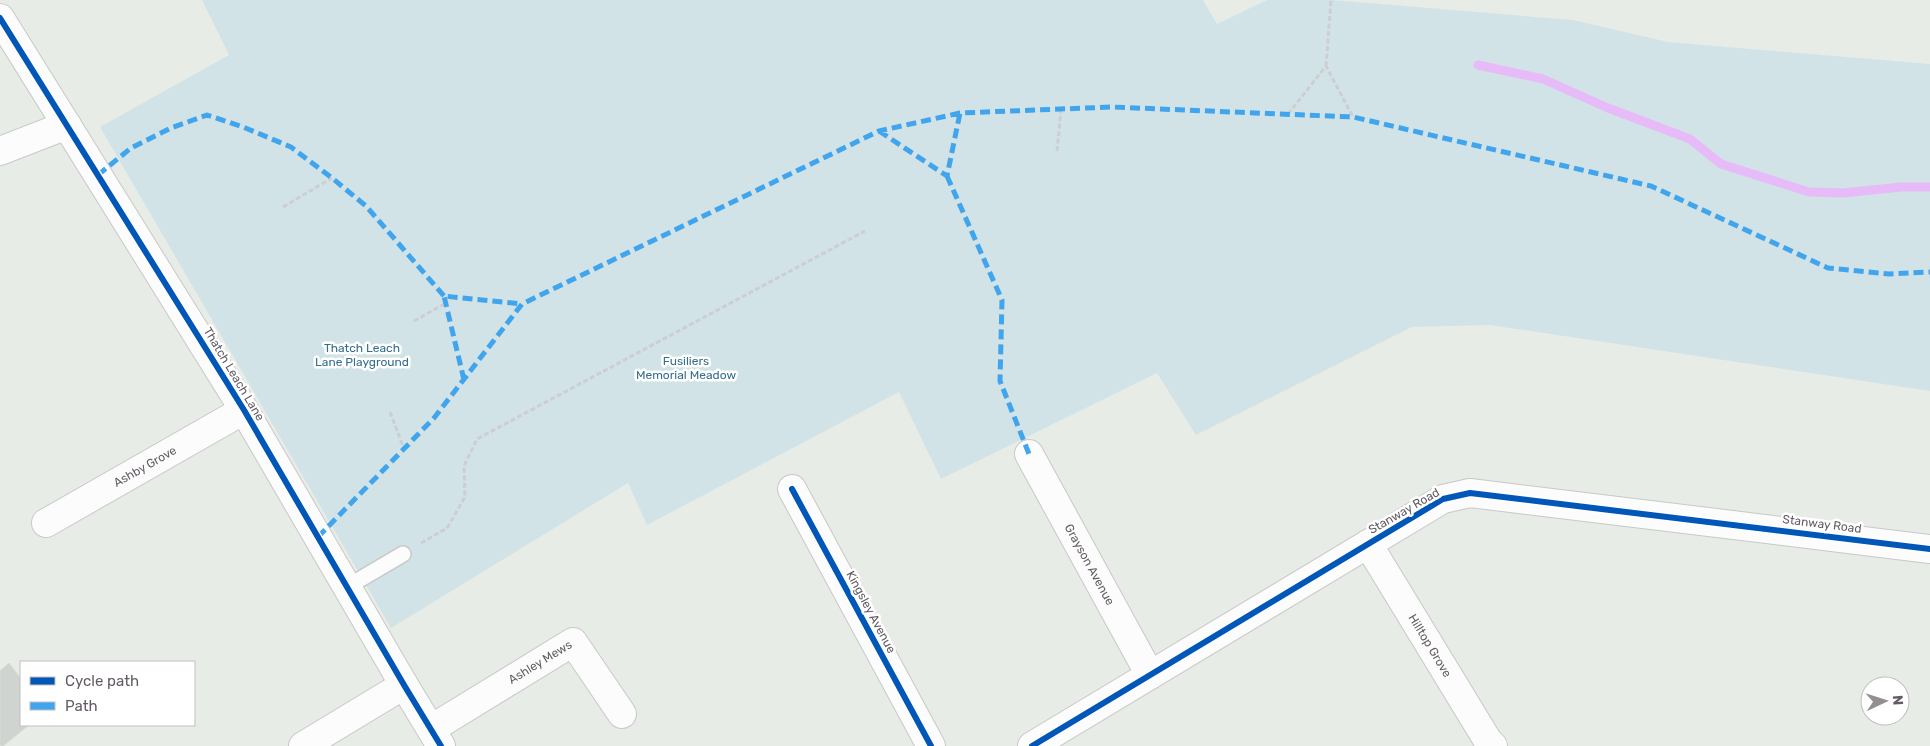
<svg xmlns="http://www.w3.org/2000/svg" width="1930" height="746" viewBox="0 0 1930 746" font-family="Rubik,sans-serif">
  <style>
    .green { fill: #d2e3e7 }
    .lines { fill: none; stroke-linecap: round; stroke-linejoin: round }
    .stream { stroke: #e7baf8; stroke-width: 9 }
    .building { fill: #d0d4d1; stroke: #d6dcd6 }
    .service-casing { stroke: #c8c8c8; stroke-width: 18 }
    .minor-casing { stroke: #c8c8c8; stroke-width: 30 }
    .tertiary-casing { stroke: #c8c8c8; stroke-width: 30 }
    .path { stroke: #ccced2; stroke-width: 3; stroke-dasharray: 5 2.5; stroke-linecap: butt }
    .service { stroke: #fbfcfb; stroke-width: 15 }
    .minor { stroke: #fbfcfb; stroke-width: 28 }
    .tertiary { stroke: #fbfcfb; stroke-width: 28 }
    .quiet { stroke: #41a5ee; stroke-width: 5; stroke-dasharray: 10 5; stroke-linecap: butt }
    .cycleway-casing { stroke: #fff; stroke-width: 9 }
    .cycleway { stroke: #0057b8; stroke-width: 6 }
    .labels { text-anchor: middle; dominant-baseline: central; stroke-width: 5; stroke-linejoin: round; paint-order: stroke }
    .park-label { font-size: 12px; fill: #356e8c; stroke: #fff }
    .street-label { font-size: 12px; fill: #645c65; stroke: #fff }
  </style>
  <rect width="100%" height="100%" fill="#e7ece7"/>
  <path class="green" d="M 202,0 L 1203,0 L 1217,24 L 1267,0 L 1333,0 L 1573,20 L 1668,42 L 1930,64 L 1930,391 L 1490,325 L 1412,327 L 1196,435 L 1157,373 L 941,479 L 899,392 L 647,525 L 628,483 L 391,628 L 100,127 L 229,55 Z"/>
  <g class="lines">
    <path class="stream" d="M 1478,65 L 1543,79 L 1608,108 L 1690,139 L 1721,164 L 1809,192 L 1843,193 L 1901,187 L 1930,187"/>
  </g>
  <path class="building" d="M 9,663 L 21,679 L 21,725 L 29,725 L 3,746 L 0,746 L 0,671 Z"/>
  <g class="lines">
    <g class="service-casing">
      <path id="service" d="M 347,587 L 403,554"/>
    </g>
    <g class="minor-casing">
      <g id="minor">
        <path d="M 0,151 L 67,125"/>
        <path id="s1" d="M 1029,454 L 1150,675"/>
        <path d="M 792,489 L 931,746"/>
        <path id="s2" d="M 46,523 L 244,410"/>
        <path id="s3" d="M 1368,544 L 1488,741 L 1493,746"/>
        <path id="s4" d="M 431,729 L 573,642 L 622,714"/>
        <path d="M 303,746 L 404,685"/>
        <path d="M 1032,746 L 1443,499 L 1470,493 L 1930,549"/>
      </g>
    </g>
    <g class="tertiary-casing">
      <path id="tertiary" d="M 0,18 L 244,410 L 404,685 L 441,746"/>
    </g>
    <path class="path" d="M 1326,66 L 1331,0
      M 1288,114 L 1326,66 L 1353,117
      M 1057,151 L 1061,110
      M 283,207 L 332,178
      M 414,321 L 446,303
      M 390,412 L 404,449
      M 421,543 L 447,528 L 465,497 L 464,466 L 477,439 L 865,231"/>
    <use href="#service" class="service"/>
    <use href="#minor" class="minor"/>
    <use href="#tertiary" class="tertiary"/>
    <path class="quiet" d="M 879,131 L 947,176 L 960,113
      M 98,175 L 131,148 L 171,128 L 207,115 L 243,127 L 291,147 L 332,178 L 366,206 L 444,296
      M 947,176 L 1002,300 L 1000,381 L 1029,454
      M 464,380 L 444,296 L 522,304
      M 318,537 L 434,418 L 522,304 L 879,131 L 960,113 L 1112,107 L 1353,117 L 1651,186 L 1828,268 L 1889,274 L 1930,272"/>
    <g class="cycleway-casing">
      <path id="cycleway" d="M 0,18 L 244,410 L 404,685 L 441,746
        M 792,489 L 931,746
        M 1032,746 L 1443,499 L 1470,493 L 1930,549"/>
    </g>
    <use href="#cycleway" class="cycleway"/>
  </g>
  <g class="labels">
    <g class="park-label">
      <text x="362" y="348">Thatch Leach<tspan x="362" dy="14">Lane Playground</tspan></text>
      <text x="686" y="361">Fusiliers<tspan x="686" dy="14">Memorial Meadow</tspan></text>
    </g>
    <g class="street-label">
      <text transform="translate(234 374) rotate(59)">Thatch Leach Lane</text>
      <text stroke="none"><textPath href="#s2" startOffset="114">Ashby Grove</textPath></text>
      <text transform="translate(1404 511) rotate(-30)">Stanway Road</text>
      <text transform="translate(1822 524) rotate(7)">Stanway Road</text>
      <text stroke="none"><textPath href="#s1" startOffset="126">Grayson Avenue</textPath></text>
      <text transform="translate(871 612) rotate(62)">Kingsley Avenue</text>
      <text stroke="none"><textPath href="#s3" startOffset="119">Hilltop Grove</textPath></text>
      <text stroke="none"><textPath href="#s4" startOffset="128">Ashley Mews</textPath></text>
    </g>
  </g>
  <rect x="20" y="661" width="175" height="65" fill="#ffffff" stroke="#c1bec1"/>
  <rect x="30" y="677" width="25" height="8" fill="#0057b8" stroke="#c1bec1"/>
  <text x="65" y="686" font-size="15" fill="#645c65">Cycle path</text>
  <rect x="30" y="702" width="25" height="8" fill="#41a5ee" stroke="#c1bec1"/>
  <text x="65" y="711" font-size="15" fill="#645c65">Path</text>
  <g transform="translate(1885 701) rotate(86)"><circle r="24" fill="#ffffff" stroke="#c1bec1"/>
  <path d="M0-4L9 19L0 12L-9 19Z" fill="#928e92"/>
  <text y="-8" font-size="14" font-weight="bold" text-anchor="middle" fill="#645c65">N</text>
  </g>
</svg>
